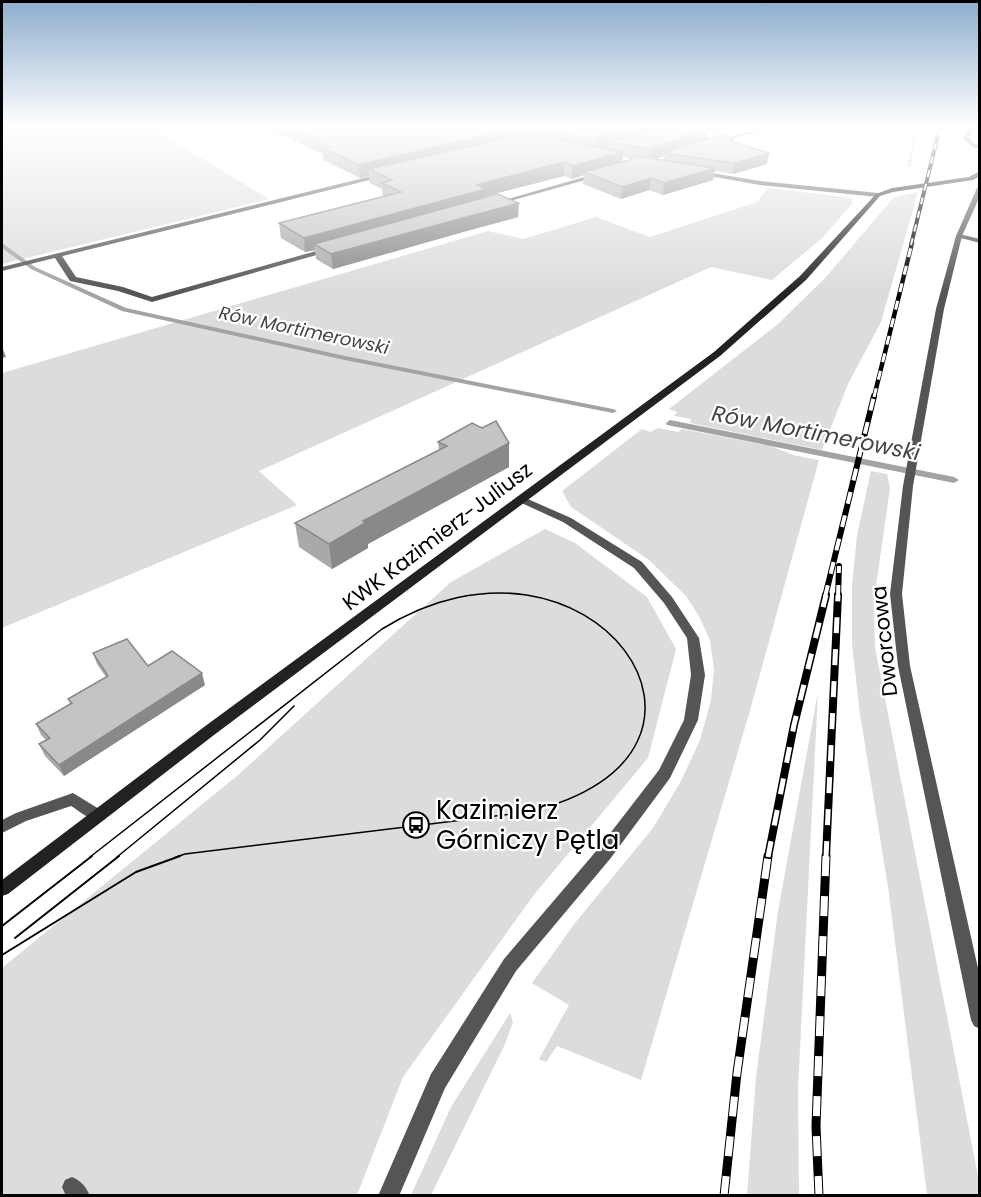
<svg xmlns="http://www.w3.org/2000/svg" width="981" height="1197" viewBox="0 0 981 1197" font-family="Poppins,sans-serif">
  <style>
    .green { fill: #dcdcdc }
    .lines { fill: none; stroke-linecap: round; stroke-linejoin: round }
    .stream { fill: #a3a3a3; fill-rule: evenodd }
    .path { stroke: #777; stroke-width: 2; stroke-dasharray: 1 1.5; stroke-linecap: butt }
    .lane { fill: #555; fill-rule: evenodd }
    .street { fill: #555; fill-rule: evenodd }
    .secondary { fill: #222; fill-rule: evenodd }
    .tram-far1 { stroke: #000; stroke-width: 1.5 }
    .tram { stroke: #000; stroke-width: 2 }
    .rail-far4-casing { stroke: #000; stroke-width: 4 }
    .rail-far3-casing { stroke: #000; stroke-width: 4.5 }
    .rail-far2-casing { stroke: #000; stroke-width: 6 }
    .rail-far1-casing { stroke: #000; stroke-width: 8 }
    .rail-casing { stroke: #000; stroke-width: 9 }
    .rail-far4 { stroke: #fff; stroke-width: 2; stroke-dasharray: 7; stroke-linecap: butt }
    .rail-far3 { stroke: #fff; stroke-width: 3; stroke-dasharray: 9; stroke-linecap: butt }
    .rail-far2 { stroke: #fff; stroke-width: 4; stroke-dasharray: 12; stroke-linecap: butt }
    .rail-far1 { stroke: #fff; stroke-width: 5; stroke-dasharray: 16; stroke-linecap: butt }
    .rail { stroke: #fff; stroke-width: 7; stroke-dasharray: 20; stroke-linecap: butt }
    .wall { fill: #a9a9a9; fill-rule: evenodd }
    .shaded-wall { fill: #898989 }
    .building { fill: #c4c4c4; stroke: #898989; stroke-width: 1.5 }
    .labels { text-anchor: middle; dominant-baseline: central; stroke-width: 4.5; stroke-linejoin: round; paint-order: stroke }
    .far-water-label { font-size: 18px; font-style: italic; fill: #444; stroke: #fff }
    .street-label { font-size: 21px; fill: #000; stroke: #fff }
    .water-label { font-size: 22px; font-style: italic; fill: #444; stroke: #fff }
    .near-poi-label { font-size: 26px; fill: #000; stroke: #fff; text-anchor: start }
  </style>
  <rect width="100%" height="100%" fill="#fff"/>
  <path class="green" d="M 2,127 L 150,127 L 269,199 L 2,264 Z
    M 768,188 L 852,198 L 852,204 L 822,238 L 772,280 L 711,267 L 259,471 L 297,505 L 2,628 L 2,373 L 488,231 L 523,239 L 596,217 L 650,237 L 757,202 Z
    M 918,192 L 881,322 L 848,384 L 822,450 L 690,423 L 691,419 L 674,416 L 677,412 L 669,409 L 778,324 L 826,277 L 894,197 Z
    M 658,428 L 678,432 L 682,429 L 771,446 L 793,455 L 819,460 L 749,714 L 641,1080 L 557,1046 L 546,1062 L 539,1059 L 569,1005 L 532,983 L 575,923 L 653,828 L 681,781 L 700,740 L 711,700 L 714,670 L 710,640 L 699,616 L 686,596 L 649,560 L 571,507 L 562,491 L 642,429 L 650,432 Z
    M 871,471 L 887,474 L 890,488 L 874,600 L 875,647 L 979,1181 L 979,1195 L 927,1195 L 888,887 L 860,714 L 852,644 L 852,586 L 857,535 Z
    M 545,529 L 575,543 L 647,597 L 676,649 L 648,758 L 533,896 L 403,1077 L 357,1195 L 2,1196 L 2,968 L 238,775 L 451,582 Z
    M 818,692 L 798,1089 L 799,1195 L 747,1195 L 756,1077 L 778,911 Z
    M 510,1013 L 513,1022 L 505,1044 L 431,1195 L 411,1195 L 451,1107 Z"/>
  <g class="lines">
    <path class="stream" d="M 2,243 L 35,267 L 126,308 L 345,356 L 613,409 L 617,411 L 613,413 L 345,360 L 122,311 L 31,269 L 2,248 Z
      M 670,420 L 954,477 L 959,480 L 954,483 L 667,425 L 666,423 Z"/>
    <path class="path" d="M 909,166 L 916,133 L 912,127"/>
    <path class="lane" d="M 764,127 L 773,127 L 718,143 L 713,142 Z
      M 969,127 L 975,127 L 969,138 L 975,144 L 980,145 L 980,149 L 971,146 L 963,138 Z
      M 598,173 L 600,176 L 499,204 L 494,203 Z
      M 959,234 L 980,239 L 980,243 L 957,237 L 957,235 Z
      M 327,248 L 334,250 L 152,302 L 118,291 L 70,281 L 53,255 L 60,253 L 76,277 L 123,287 L 152,297 Z
      M 73,793 L 104,812 L 107,816 L 104,820 C 93,824 81,812 71,806 L 26,821 L 2,833 L 2,820 L 16,813 Z
      M 72,1177 C 81,1181 86,1186 90,1196 L 66,1196 L 62,1187 L 65,1180 Z"/>
    <path class="street" d="M 700,171 L 760,181 L 878,193 L 881,195 L 878,197 L 760,185 L 698,174 Z
      M 384,173 L 386,176 L 2,271 L 2,267 Z
      M 980,186 L 980,196 L 962,236 L 944,309 L 913,486 L 902,594 L 910,666 L 980,977 L 980,1029 L 974,1026 L 971,1020 L 898,666 L 890,594 L 903,486 L 936,309 L 956,236 L 977,188 Z
      M 521,496 L 571,518 L 642,562 L 672,597 L 699,638 L 705,675 L 698,720 L 670,778 L 610,859 L 516,971 L 445,1088 L 399,1196 L 378,1196 L 431,1074 L 504,959 L 598,849 L 659,770 L 684,720 L 691,675 L 687,638 L 664,603 L 634,568 L 563,522 L 517,501 L 516,499 L 517,497 Z"/>
    <path class="secondary" d="M 980,171 L 980,176 L 973,180 L 893,192 L 880,196 L 806,280 L 720,356 L 214,735 L 8,894 L 2,896 L 2,880 L 204,727 L 714,352 L 800,276 L 876,194 L 892,188 L 969,177 Z"/>
    <path class="tram-far1" d="M 90,857 L 382,629 C 589,500 773,754 528,812 L 185,854 L 176,857
      M 117,857 L 260,740 L 294,706"/>
    <path class="tram" d="M 2,926 L 92,856
      M 15,938 L 119,856
      M 2,955 L 136,872 L 180,856"/>
    <g class="rail-far4-casing">
      <path id="rail-far4" d="M 911,245 L 940,127"/>
    </g>
    <g class="rail-far3-casing">
      <path id="rail-far3" d="M 874,397 L 912,243"/>
    </g>
    <g class="rail-far2-casing">
      <path id="rail-far2" d="M 825,597 L 874,396
        M 838,597 L 839,566"/>
    </g>
    <g class="rail-far1-casing">
      <path id="rail-far1" d="M 768,857 L 794,725 L 826,595
        M 826,857 L 838,595"/>
    </g>
    <g class="rail-casing">
      <path id="rail" d="M 724,1196 L 737,1073 L 768,856
        M 819,1196 L 816,1126 L 826,856"/>
    </g>
    <use href="#rail-far4" class="rail-far4"/>
    <use href="#rail-far3" class="rail-far3"/>
    <use href="#rail-far2" class="rail-far2"/>
    <use href="#rail-far1" class="rail-far1"/>
    <use href="#rail" class="rail"/>
  </g>
  <path class="wall" d="M 264,127 L 729,127 L 708,132 L 707,139 L 734,142 L 769,153 L 767,164 L 733,174 L 715,171 L 713,180 L 663,195 L 649,190 L 621,199 L 583,184 L 584,175 L 572,179 L 564,176 L 486,196 L 486,197 L 518,217 L 463,232 L 333,269 L 316,259 L 315,250 L 305,252 L 281,238 L 279,223 L 383,196 L 382,189 L 370,183 L 369,176 L 360,178 L 323,160 L 323,154 ZM 515,131 L 523,134 L 515,136 ZM 663,156 L 663,160 L 656,159 L 659,158 ZM 623,157 L 631,159 L 622,162 Z
    M 438,442 L 509,467 L 368,544 L 368,548 L 332,569 L 299,547 L 295,523 L 439,450 Z
    M 93,653 L 148,666 L 205,685 L 64,776 L 45,756 L 39,744 L 46,740 L 41,735 L 36,724 L 70,704 L 68,699 L 106,677 L 97,664 Z"/>
  <path class="shaded-wall" d="M 211,127 L 222,127 L 212,129 Z
    M 638,127 L 685,127 L 606,142 L 606,146 L 599,148 L 593,152 L 594,140 L 600,136 Z
    M 694,127 L 729,127 L 708,132 L 707,141 L 664,153 L 663,156 L 648,162 L 650,149 Z
    M 515,128 L 515,140 L 369,169 L 369,176 L 360,178 L 359,165 Z
    M 623,152 L 622,165 L 584,172 L 584,175 L 572,179 L 572,166 Z
    M 769,153 L 767,164 L 733,174 L 734,163 Z
    M 564,162 L 564,176 L 486,196 L 486,203 L 314,244 L 315,250 L 305,252 L 304,238 L 477,185 Z
    M 715,168 L 713,180 L 663,195 L 664,183 Z
    M 651,178 L 649,190 L 621,199 L 622,187 Z
    M 519,203 L 518,217 L 463,232 L 333,269 L 331,254 L 463,218 Z
    M 2,347 L 6,357 L 2,358 Z
    M 509,443 L 509,467 L 368,544 L 368,548 L 332,569 L 329,544 L 363,521 Z
    M 202,673 L 205,685 L 64,776 L 59,765 Z"/>
  <path class="building" d="M 288,127 L 512,127 L 515,128 L 359,165 L 322,148 L 330,146 Z
    M 532,127 L 638,127 L 600,136 L 594,140 L 538,130 Z
    M 668,127 L 701,127 L 709,129 L 650,149 L 606,142 Z
    M 525,134 L 623,152 L 572,166 L 564,162 L 477,185 L 486,189 L 304,238 L 279,223 L 401,192 L 382,183 L 392,180 L 369,169 Z
    M 721,135 L 735,139 L 729,140 L 769,153 L 734,163 L 664,153 Z
    M 635,156 L 715,168 L 664,183 L 651,178 L 622,187 L 584,172 L 629,160 Z
    M 497,194 L 519,203 L 463,218 L 331,254 L 314,244 Z
    M 496,421 L 509,443 L 363,521 L 365,523 L 329,544 L 295,523 L 447,446 L 438,442 L 472,423 L 482,428 Z
    M 127,639 L 148,666 L 172,651 L 202,673 L 59,765 L 39,744 L 50,738 L 36,724 L 72,703 L 68,699 L 108,676 L 93,653 Z"/>
  <linearGradient id="sky" x2="0" y2="1"><stop stop-color="#8cadcc"/><stop offset="0.43" stop-color="#fff"/><stop offset="1" stop-color="#fff" stop-opacity="0"/></linearGradient>
  <rect width="981" height="294" fill="url(#sky)"/>
  <defs>
    <g id="bus-ring" transform="scale(1.35)"><circle r="9.5" fill="#fff" stroke="#000" stroke-width="1.5"/><path d="M-5-6H5V4H4V6H2V4H-2V6H-4V4H-5ZM-3.5-4V0h7V-4ZM-3.5 1.2v1.5H-2V1.2ZM2 1.2v1.5H3.5V1.2Z" fill="#000"/></g>
  </defs>
  <g fill-rule="evenodd">
    <use href="#bus-ring" x="416" y="825"/>
  </g>
  <g class="labels">
    <g class="far-water-label">
      <text transform="translate(304 330) rotate(12)">Rów Mortimerowski</text>
    </g>
    <g class="street-label">
      <text transform="translate(437 536) rotate(-37)">KWK Kazimierz-Juliusz</text>
      <text transform="translate(884 641) rotate(-96)">Dworcowa</text>
    </g>
    <g class="water-label">
      <text transform="translate(816 433) rotate(11)">Rów Mortimerowski</text>
    </g>
    <g class="near-poi-label">
      <text x="436" y="810">Kazimierz<tspan x="436" dy="30">Górniczy Pętla</tspan></text>
    </g>
  </g>
  <rect width="981" height="1197" fill="none" stroke="#000000" stroke-width="6"/>
</svg>
